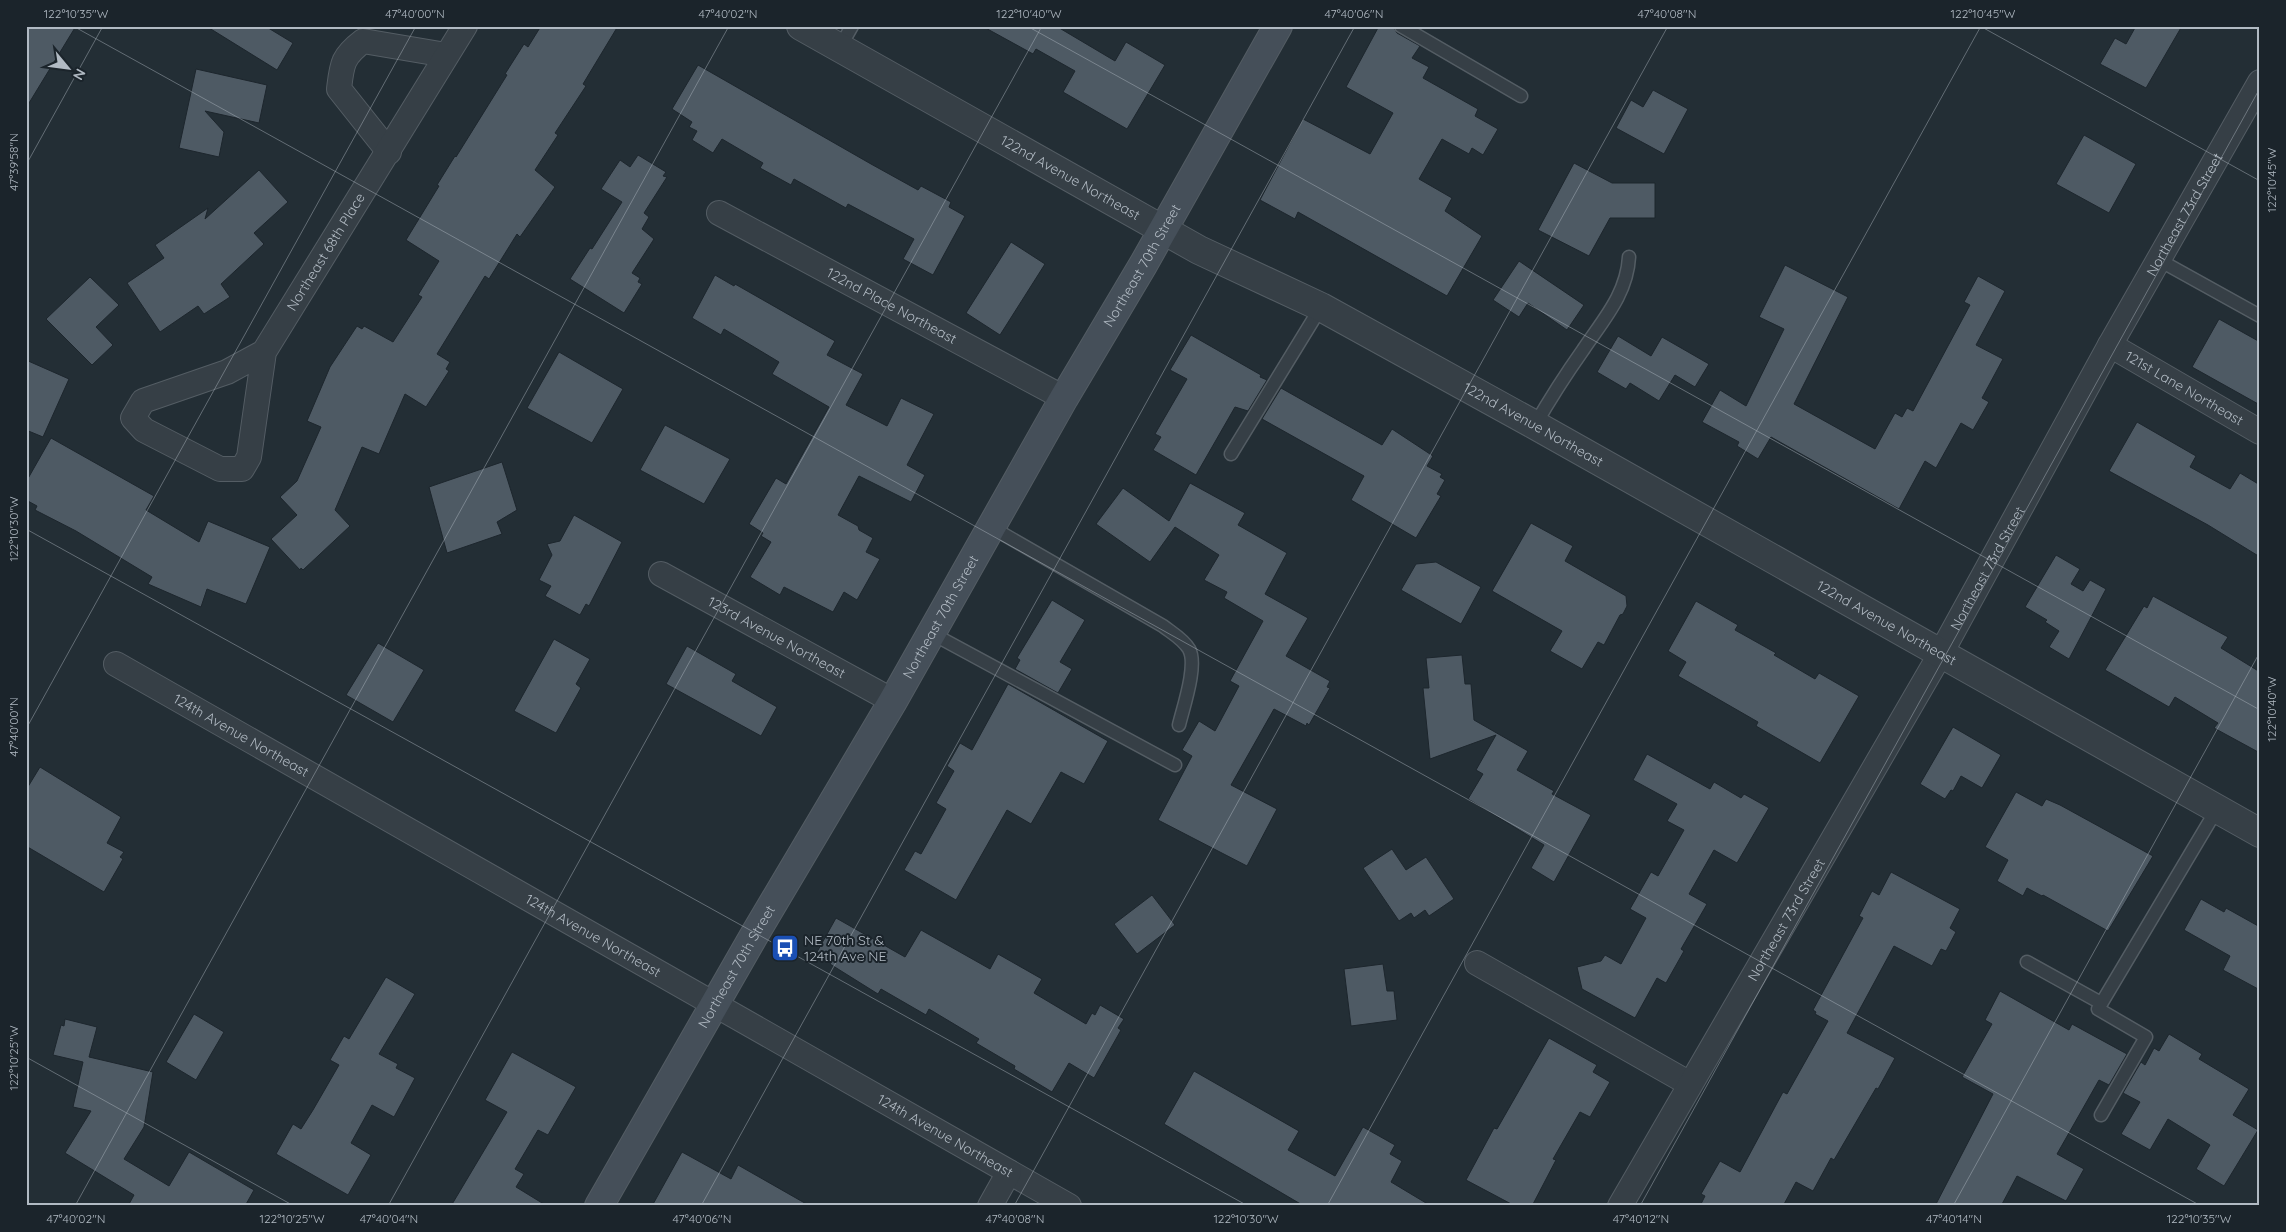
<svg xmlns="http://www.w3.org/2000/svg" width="2286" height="1232" viewBox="0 0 2286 1232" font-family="Quicksand,sans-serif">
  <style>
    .building { fill: #4e5a64; stroke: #1d262d }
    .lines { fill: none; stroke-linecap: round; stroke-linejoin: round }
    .service-casing { stroke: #545d64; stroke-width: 15 }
    .minor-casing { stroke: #545d64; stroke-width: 26 }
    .tertiary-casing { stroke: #545d64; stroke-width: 30 }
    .secondary-casing { stroke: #545d64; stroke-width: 30 }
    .service { stroke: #363f46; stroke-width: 12 }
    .minor { stroke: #363f46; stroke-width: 24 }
    .tertiary { stroke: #363f46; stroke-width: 28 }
    .secondary { stroke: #454f59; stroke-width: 28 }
    .ticks { fill: none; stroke: #b1bac3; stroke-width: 1; stroke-opacity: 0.45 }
    .labels { text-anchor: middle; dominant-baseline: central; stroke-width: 4; stroke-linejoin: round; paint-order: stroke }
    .street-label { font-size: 14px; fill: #b1bac3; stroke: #1b242b }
    .poi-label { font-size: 14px; fill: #b1bac3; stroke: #1b242b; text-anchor: start }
    .neatline { fill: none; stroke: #b1bac3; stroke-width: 2 }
    .ticks-label { font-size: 12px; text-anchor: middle; fill: #b1bac3 }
  </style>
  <rect width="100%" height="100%" fill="#232e35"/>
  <path class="building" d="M 26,26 L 76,26 L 26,108 Z
    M 206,26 L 265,26 L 293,43 L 277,70 Z
    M 541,26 L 618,26 L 583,84 L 586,86 L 555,133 L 558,135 L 535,170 L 555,187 L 520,237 L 517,234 L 489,279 L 485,276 L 437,354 L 450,362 L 446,369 L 449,371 L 426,407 L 405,394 L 379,454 L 362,447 L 335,510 L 350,526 L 303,570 L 301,568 L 300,570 L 271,539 L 297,515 L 280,497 L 297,481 L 321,427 L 307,421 L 330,367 L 357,326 L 362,329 L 364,326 L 393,342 L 422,297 L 418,295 L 439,261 L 406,240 L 439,186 L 437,185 L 455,156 L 456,157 L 507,75 L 505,74 L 524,44 L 528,47 Z
    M 982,26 L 1056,26 L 1115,61 L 1126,42 L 1165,65 L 1127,129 L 1063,92 L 1075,71 L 1036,49 L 1033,54 Z
    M 1379,26 L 1393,26 L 1397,33 L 1420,46 L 1412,58 L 1429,67 L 1423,78 L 1478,109 L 1475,116 L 1498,129 L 1483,155 L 1472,148 L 1469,154 L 1442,139 L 1419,179 L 1452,198 L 1445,211 L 1482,236 L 1447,296 L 1298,212 L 1295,219 L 1260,200 L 1303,119 L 1370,154 L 1393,113 L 1346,87 Z
    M 2136,26 L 2182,26 L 2146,88 L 2100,64 L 2115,38 L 2126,44 Z
    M 698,65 L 871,164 L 918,190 L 921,186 L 951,202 L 949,207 L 965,216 L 933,275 L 903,259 L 914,239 L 848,204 L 846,208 L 794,179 L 791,185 L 760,168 L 763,163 L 722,139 L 713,153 L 692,140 L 697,131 L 689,127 L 692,122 L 672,109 Z
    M 196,69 L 267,85 L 259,123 L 205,111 L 224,132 L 219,157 L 179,148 Z
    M 1653,90 L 1688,109 L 1664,154 L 1616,128 L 1631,100 L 1643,107 Z
    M 2084,135 L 2136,164 L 2109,213 L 2056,184 Z
    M 638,155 L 666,172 L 663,176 L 667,177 L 644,213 L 649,217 L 642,229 L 654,239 L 632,273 L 640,278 L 638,282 L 642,284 L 624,313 L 570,279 L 590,248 L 592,249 L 622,202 L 601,189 L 620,160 L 630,167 Z
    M 1574,163 L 1612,183 L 1655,183 L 1655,218 L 1610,218 L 1589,256 L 1538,230 Z
    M 259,170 L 288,202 L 254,233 L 264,244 L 221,284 L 230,297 L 204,314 L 198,306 L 160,332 L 127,283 L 164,258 L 155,245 L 208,208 L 205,219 Z
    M 1011,242 L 1045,264 L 1000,335 L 966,313 Z
    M 1519,261 L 1584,305 L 1567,330 L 1528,303 L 1519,317 L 1493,300 Z
    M 1785,265 L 1848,297 L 1794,404 L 1875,449 L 1895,413 L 1902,417 L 1907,408 L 1913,411 L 1970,305 L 1964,302 L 1978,276 L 2005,291 L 1976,345 L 2003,359 L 1982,398 L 1989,402 L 1973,430 L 1961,423 L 1936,468 L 1925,461 L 1899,509 L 1771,437 L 1758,459 L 1737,446 L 1739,442 L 1702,422 L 1720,390 L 1746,406 L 1784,329 L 1759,317 Z
    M 715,275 L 734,286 L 735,284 L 835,341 L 827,355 L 863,374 L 846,405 L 887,426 L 901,398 L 934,414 L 907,465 L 925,475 L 911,502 L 859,476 L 838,515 L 858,526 L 859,530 L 873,538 L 866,552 L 880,559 L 857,600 L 844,592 L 833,612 L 784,587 L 780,595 L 750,577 L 771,542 L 761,536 L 763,533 L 749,524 L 776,478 L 786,484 L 829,407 L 772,374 L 779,362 L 724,329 L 721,335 L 692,318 Z
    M 90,277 L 119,305 L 96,327 L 113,345 L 92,365 L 46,319 Z
    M 2219,319 L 2260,342 L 2260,405 L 2192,367 Z
    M 1191,335 L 1261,375 L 1260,377 L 1267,380 L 1248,411 L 1235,407 L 1196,475 L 1153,450 L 1161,437 L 1155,434 L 1187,379 L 1170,370 Z
    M 1618,336 L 1651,356 L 1662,337 L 1709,364 L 1695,387 L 1675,375 L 1659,401 L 1630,383 L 1626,389 L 1597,372 Z
    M 559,352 L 623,389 L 592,443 L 527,408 Z
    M 26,360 L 69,379 L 43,437 L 26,430 Z
    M 1281,388 L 1382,445 L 1392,429 L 1433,456 L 1427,466 L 1442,474 L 1440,477 L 1445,480 L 1437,494 L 1441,496 L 1416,538 L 1351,500 L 1364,476 L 1262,419 Z
    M 2137,422 L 2196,456 L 2190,467 L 2230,489 L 2240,473 L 2260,485 L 2260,557 L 2208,525 L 2109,471 Z
    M 665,425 L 730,459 L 704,504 L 640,470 Z
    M 51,438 L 154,496 L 146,510 L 199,542 L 208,521 L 270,547 L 246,604 L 207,589 L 201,607 L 148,584 L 152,577 L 76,531 L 35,510 L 37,506 L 26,500 L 26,482 Z
    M 502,462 L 517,510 L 497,522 L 502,534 L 447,553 L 429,487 Z
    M 1190,483 L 1245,513 L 1238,525 L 1287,553 L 1265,594 L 1308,618 L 1286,656 L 1330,681 L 1327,687 L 1330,688 L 1309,725 L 1307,723 L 1306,726 L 1274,709 L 1231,785 L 1277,809 L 1247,866 L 1158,820 L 1192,756 L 1182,750 L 1199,721 L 1215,731 L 1239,686 L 1230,681 L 1263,621 L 1224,598 L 1227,592 L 1204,580 L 1219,555 L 1175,527 L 1150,562 L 1096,524 L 1123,488 L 1169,521 Z
    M 574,515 L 622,542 L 589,606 L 586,604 L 580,615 L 545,596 L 551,586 L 539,580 L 552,555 L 547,544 L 560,541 Z
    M 1531,523 L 1573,546 L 1565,561 L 1626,596 L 1627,606 L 1623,614 L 1620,615 L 1604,645 L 1598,642 L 1582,669 L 1550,651 L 1562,631 L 1492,591 Z
    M 2056,555 L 2080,569 L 2071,584 L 2083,591 L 2090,580 L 2106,589 L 2069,659 L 2049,647 L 2059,631 L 2045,622 L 2047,620 L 2025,607 Z
    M 1436,562 L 1481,587 L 1461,624 L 1401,590 L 1416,564 Z
    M 2153,596 L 2228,637 L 2221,648 L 2260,672 L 2260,753 L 2214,728 L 2218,723 L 2175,697 L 2169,707 L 2105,670 L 2144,606 L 2147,608 Z
    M 1052,600 L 1085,620 L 1060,662 L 1072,669 L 1058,693 L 1015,669 L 1020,660 L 1017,658 Z
    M 1696,601 L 1738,625 L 1735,630 L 1776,653 L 1774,655 L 1815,679 L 1819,673 L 1859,696 L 1820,763 L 1756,726 L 1758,722 L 1678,676 L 1686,662 L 1668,651 Z
    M 554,639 L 590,659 L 576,684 L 581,688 L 556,733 L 514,711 Z
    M 378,643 L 424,670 L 393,722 L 346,695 Z
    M 687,646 L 736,674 L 732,681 L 777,707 L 761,736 L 666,684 Z
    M 1462,655 L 1465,684 L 1471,684 L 1474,720 L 1528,751 L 1517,770 L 1554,791 L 1552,794 L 1591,815 L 1554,882 L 1531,868 L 1544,845 L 1468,799 L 1483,774 L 1476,770 L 1496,735 L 1430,759 L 1423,688 L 1429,688 L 1426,658 Z
    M 1008,684 L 1108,741 L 1084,784 L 1061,772 L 1031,824 L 1007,810 L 956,900 L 904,870 L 915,851 L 921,854 L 946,809 L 936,803 L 954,771 L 947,766 L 960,743 L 972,750 Z
    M 1953,727 L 2001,755 L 1982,788 L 1961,776 L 1953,791 L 1951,790 L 1945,799 L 1920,784 Z
    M 1647,754 L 1710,789 L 1714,782 L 1741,798 L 1744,794 L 1769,808 L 1737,863 L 1714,850 L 1689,894 L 1707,904 L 1681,949 L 1684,951 L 1666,983 L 1657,978 L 1635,1018 L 1582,989 L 1577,967 L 1601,961 L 1605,955 L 1621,964 L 1646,918 L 1630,909 L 1651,872 L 1658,876 L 1684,830 L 1667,821 L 1677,804 L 1633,780 Z
    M 40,767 L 121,817 L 107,843 L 124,852 L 120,857 L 123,859 L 104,892 L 26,846 L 26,790 Z
    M 2016,792 L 2042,806 L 2046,799 L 2060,805 L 2153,856 L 2108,931 L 2043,895 L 2042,896 L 2027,888 L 2023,896 L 1997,881 L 2008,860 L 1985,847 Z
    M 1392,849 L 1406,870 L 1426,857 L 1454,899 L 1429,916 L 1425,910 L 1414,918 L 1411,913 L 1399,921 L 1363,868 Z
    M 1891,872 L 1960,909 L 1950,928 L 1956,932 L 1946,951 L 1941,949 L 1932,966 L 1894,946 L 1847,1033 L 1895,1058 L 1878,1089 L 1876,1088 L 1834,1160 L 1831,1158 L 1813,1191 L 1796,1182 L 1783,1206 L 1700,1206 L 1705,1196 L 1701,1194 L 1720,1161 L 1740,1172 L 1783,1092 L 1787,1094 L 1828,1021 L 1815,1014 L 1816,1012 L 1813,1010 L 1863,918 L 1859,916 L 1872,891 L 1879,895 Z
    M 1152,895 L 1175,925 L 1137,954 L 1114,924 Z
    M 2201,899 L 2224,912 L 2226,908 L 2260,927 L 2260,990 L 2223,970 L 2230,956 L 2184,930 Z
    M 836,918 L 905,957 L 921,930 L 990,969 L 998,954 L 1042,979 L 1034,993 L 1086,1024 L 1092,1013 L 1095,1015 L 1100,1005 L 1124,1019 L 1118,1028 L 1121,1030 L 1094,1078 L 1069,1063 L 1052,1092 L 1014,1069 L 1015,1066 L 976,1043 L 979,1039 L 929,1009 L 926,1015 L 881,989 L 878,994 L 830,964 L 833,960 L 817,952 Z
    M 1383,964 L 1387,991 L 1394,991 L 1397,1020 L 1351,1026 L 1344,969 Z
    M 386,977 L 415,994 L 379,1054 L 398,1064 L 396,1068 L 415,1078 L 394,1117 L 372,1105 L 351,1143 L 371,1155 L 348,1195 L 276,1154 L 293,1124 L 301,1129 L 313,1110 L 339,1065 L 330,1060 L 344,1036 L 349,1039 Z
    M 2000,991 L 2069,1030 L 2072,1024 L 2127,1054 L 2109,1085 L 2099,1080 L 2057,1154 L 2084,1169 L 2066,1201 L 2017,1176 L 2001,1206 L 1935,1206 L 1993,1094 L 1962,1077 L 1992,1024 L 1985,1020 Z
    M 194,1014 L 224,1032 L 196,1080 L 166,1062 Z
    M 65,1019 L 97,1027 L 89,1057 L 153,1072 L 144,1127 L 124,1159 L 169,1186 L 189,1152 L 254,1190 L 245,1206 L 128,1206 L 134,1195 L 65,1153 L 91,1111 L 73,1107 L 83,1062 L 53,1055 L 61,1025 L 64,1026 Z
    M 2169,1034 L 2202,1054 L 2199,1059 L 2249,1089 L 2233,1115 L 2258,1130 L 2224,1186 L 2196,1169 L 2210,1145 L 2168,1119 L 2150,1150 L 2121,1134 L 2140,1102 L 2123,1093 L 2141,1062 L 2145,1065 L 2154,1048 L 2159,1051 Z
    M 1549,1038 L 1597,1065 L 1593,1072 L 1610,1082 L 1590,1117 L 1580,1112 L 1553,1159 L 1556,1160 L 1532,1206 L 1515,1206 L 1466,1180 L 1494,1128 L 1497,1129 Z
    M 512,1052 L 576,1087 L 548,1135 L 538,1130 L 515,1169 L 524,1174 L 516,1187 L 547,1206 L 451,1206 L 507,1112 L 485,1100 Z
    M 1194,1071 L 1299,1131 L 1288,1150 L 1335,1176 L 1363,1127 L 1395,1145 L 1390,1154 L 1402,1161 L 1391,1182 L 1431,1206 L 1304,1206 L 1164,1124 Z
    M 682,1152 L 731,1179 L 738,1165 L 810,1206 L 652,1206 Z"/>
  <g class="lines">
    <g class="service-casing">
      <path id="service" d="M 1401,26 L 1521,96
        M 840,47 L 852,26
        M 2159,260 L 2260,316
        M 1535,425 C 1550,399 1566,374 1583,350 C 1603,320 1627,294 1629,257
        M 1231,454 L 1321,307
        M 991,527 L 1163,626 C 1172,633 1183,639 1189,649 C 1198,665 1183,708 1179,725
        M 931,633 L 1175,765
        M 2027,962 L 2101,1003
        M 2101,1115 L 2146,1037 L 2098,1009 L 2217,809"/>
    </g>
    <g class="minor-casing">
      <g id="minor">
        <path d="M 389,152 L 339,89 C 342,64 342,57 363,41 L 446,55"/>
        <path id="s1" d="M 719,213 L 1064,398"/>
        <path id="s2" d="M 2110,345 L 2260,432"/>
        <path id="s3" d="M 264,352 L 227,372 L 143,401 L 133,418 L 144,430 L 220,469 L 242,469 L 249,457 L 264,352 L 465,26"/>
        <path id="s4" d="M 661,574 L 893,701"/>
        <path id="s5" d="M 116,664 L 1069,1206"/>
        <path d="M 1477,963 L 1690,1084"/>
        <path d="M 990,1206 L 1009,1172"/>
        <path id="s6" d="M 1620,1206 L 1941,653 L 2110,345 L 2260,82"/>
      </g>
    </g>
    <g class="tertiary-casing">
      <g id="tertiary">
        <path id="s7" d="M 801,26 L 1199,250 L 1321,307 L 1535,425 L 2260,833"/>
      </g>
    </g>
    <g class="secondary-casing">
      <g id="secondary">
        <path id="s8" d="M 599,1206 L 756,932 L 893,701 L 1064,398 L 1143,265 L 1278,26"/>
      </g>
    </g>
    <use href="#service" class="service"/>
    <use href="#minor" class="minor"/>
    <use href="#tertiary" class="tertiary"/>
    <use href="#secondary" class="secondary"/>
  </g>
  <path class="ticks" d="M 73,26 L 2201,1206M 1027,26 L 2260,710M 1980,26 L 2260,181M 26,165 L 103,26M 26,529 L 1248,1206M 26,729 L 416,26M 26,1057 L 294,1206M 75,1206 L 729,26M 388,1206 L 1042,26M 701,1206 L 1355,26M 1014,1206 L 1668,26M 1327,1206 L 1981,26M 1640,1206 L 2260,88M 1953,1206 L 2260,652"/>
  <defs>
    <g id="bus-square" transform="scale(1.4375)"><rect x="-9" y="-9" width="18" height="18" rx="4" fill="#1a4fb4" stroke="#1b242b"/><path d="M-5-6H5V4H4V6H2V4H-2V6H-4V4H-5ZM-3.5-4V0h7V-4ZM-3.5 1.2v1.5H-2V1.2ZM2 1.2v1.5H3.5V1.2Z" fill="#fff"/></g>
  </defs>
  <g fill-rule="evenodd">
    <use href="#bus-square" x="785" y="948"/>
  </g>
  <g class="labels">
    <g class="street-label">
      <text stroke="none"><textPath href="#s7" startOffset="309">122nd Avenue Northeast</textPath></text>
      <text stroke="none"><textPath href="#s6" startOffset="1141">Northeast 73rd Street</textPath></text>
      <text stroke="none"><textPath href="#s3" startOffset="512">Northeast 68th Place</textPath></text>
      <text stroke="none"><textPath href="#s8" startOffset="1086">Northeast 70th Street</textPath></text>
      <text stroke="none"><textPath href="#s1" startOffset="196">122nd Place Northeast</textPath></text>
      <text stroke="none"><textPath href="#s2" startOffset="86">121st Lane Northeast</textPath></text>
      <text stroke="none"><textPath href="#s7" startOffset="834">122nd Avenue Northeast</textPath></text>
      <text stroke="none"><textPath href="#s6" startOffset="736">Northeast 73rd Street</textPath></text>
      <text stroke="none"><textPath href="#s8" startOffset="681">Northeast 70th Street</textPath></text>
      <text stroke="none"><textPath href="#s7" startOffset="1239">122nd Avenue Northeast</textPath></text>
      <text stroke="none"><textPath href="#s4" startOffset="132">123rd Avenue Northeast</textPath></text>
      <text stroke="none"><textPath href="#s5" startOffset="144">124th Avenue Northeast</textPath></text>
      <text stroke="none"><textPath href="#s6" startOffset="331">Northeast 73rd Street</textPath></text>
      <text stroke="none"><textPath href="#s5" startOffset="549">124th Avenue Northeast</textPath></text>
      <text stroke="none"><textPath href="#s8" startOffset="276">Northeast 70th Street</textPath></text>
      <text stroke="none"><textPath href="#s5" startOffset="954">124th Avenue Northeast</textPath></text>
    </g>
    <g class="poi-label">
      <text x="804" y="940">NE 70th St &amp;<tspan x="804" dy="16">124th Ave NE</tspan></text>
    </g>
  </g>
  <rect width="2286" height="1232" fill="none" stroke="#1b242b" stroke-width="55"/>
  <g transform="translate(68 68) rotate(119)" stroke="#1b242b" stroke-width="4" paint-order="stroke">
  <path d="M0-4L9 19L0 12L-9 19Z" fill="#b1bac3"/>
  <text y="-8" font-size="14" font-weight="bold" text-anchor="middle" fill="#b1bac3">N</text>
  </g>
  <rect x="28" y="28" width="2230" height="1176" class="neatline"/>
  <g class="ticks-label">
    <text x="76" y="18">122°10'35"W</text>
    <text x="415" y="18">47°40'00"N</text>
    <text x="728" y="18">47°40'02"N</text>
    <text x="1029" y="18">122°10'40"W</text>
    <text x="1354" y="18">47°40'06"N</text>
    <text x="1667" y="18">47°40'08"N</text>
    <text x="1983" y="18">122°10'45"W</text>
    <text transform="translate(14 162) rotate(-90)" y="4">47°39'58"N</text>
    <text transform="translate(2272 180) rotate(-90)" y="4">122°10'45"W</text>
    <text transform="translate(14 529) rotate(-90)" y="4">122°10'30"W</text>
    <text transform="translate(2272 709) rotate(-90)" y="4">122°10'40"W</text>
    <text transform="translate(14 727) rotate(-90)" y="4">47°40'00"N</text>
    <text transform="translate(14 1058) rotate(-90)" y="4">122°10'25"W</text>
    <text x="76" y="1223">47°40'02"N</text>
    <text x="292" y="1223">122°10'25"W</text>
    <text x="389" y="1223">47°40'04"N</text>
    <text x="702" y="1223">47°40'06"N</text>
    <text x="1015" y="1223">47°40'08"N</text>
    <text x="1246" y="1223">122°10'30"W</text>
    <text x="1641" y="1223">47°40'12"N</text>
    <text x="1954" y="1223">47°40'14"N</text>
    <text x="2199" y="1223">122°10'35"W</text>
  </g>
</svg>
